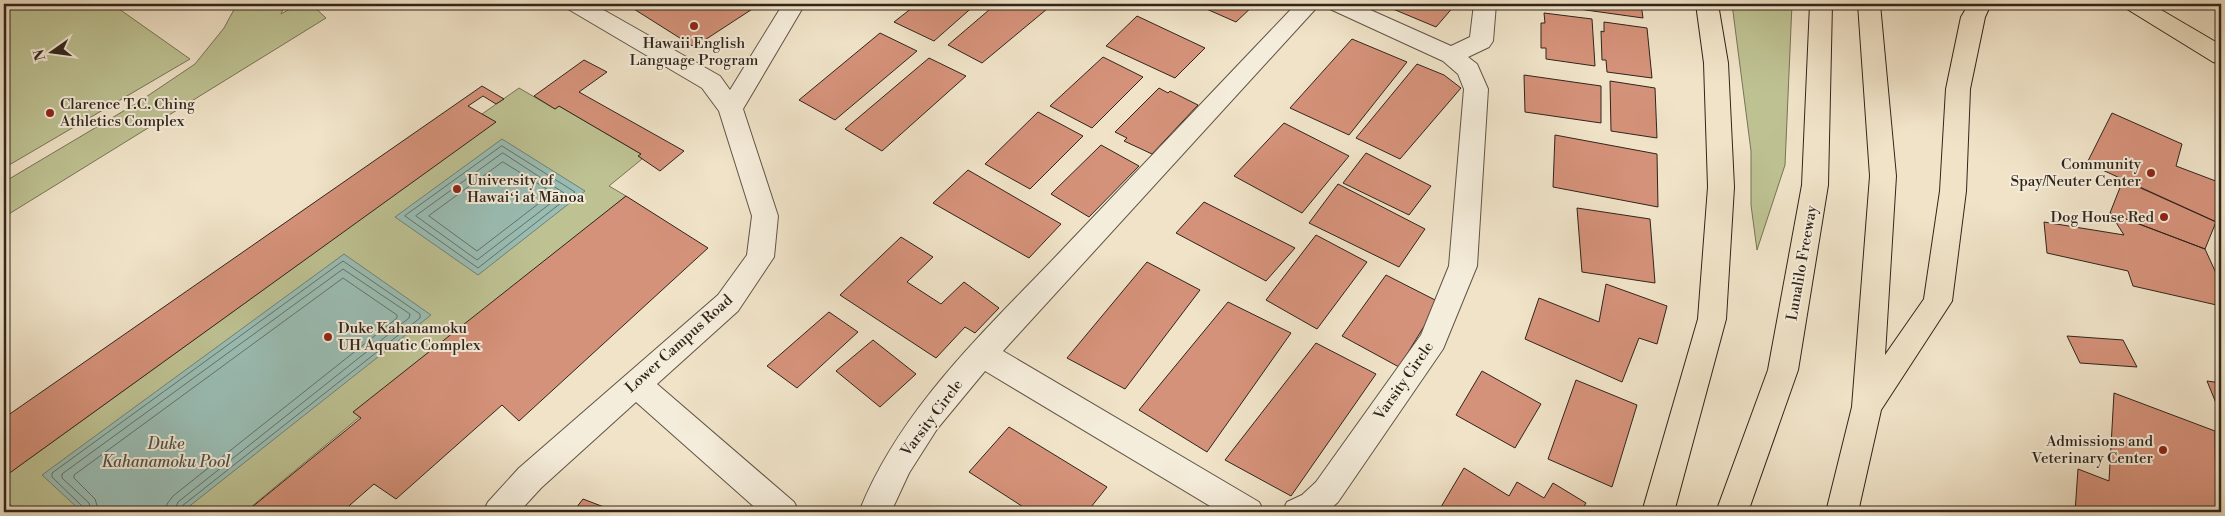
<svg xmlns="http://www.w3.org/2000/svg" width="2225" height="516" viewBox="0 0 2225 516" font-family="'Libre Bodoni',serif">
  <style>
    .green { fill: #bec293; stroke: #777457 }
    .water { fill: #9abeb5; stroke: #708177 }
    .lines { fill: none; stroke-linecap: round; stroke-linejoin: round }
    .shore { stroke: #657268; stroke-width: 1 }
    .building { fill: #d5927a; stroke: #30251b }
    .minor-casing { stroke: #605446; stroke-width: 2 }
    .major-casing { stroke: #30251b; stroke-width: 2 }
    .highway-casing { stroke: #30251b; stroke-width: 2 }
    .minor { fill: #f5eddb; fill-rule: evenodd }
    .major { fill: #f0e3c8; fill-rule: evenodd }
    .highway { fill: #f0e3c8; fill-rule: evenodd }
    .poi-dot { fill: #8f2418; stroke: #f5eddb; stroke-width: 2 }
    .labels { text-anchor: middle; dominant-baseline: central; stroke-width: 4; stroke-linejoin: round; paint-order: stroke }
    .poi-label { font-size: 15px; fill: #30251b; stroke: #f5eddb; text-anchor: start }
    .street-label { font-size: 15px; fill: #30251b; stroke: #f5eddb }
    .water-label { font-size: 16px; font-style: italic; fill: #505349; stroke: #f5eddb }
  </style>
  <rect width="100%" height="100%" fill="#f0e3c8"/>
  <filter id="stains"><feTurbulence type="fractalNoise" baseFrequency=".004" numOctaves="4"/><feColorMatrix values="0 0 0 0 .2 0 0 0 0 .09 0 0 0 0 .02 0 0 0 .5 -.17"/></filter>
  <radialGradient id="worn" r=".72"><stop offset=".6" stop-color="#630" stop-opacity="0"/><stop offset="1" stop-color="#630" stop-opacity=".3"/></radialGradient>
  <path class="green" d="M 4,4 L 112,4 L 190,59 L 4,168 Z
    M 237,4 L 285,4 L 281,14 L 299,4 L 311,4 L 326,18 L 4,217 L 4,182 L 137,103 L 195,64 L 224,28 Z
    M 1732,4 L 1792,4 L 1785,165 L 1757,250 L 1751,205 L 1751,151 Z
    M 519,88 L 555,109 L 559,106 L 641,154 L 639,156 L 642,159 L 609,186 L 626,196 L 245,512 L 18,512 L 4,498 L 4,477 L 495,122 L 482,114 Z"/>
  <path class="water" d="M 502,139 L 585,191 L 478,275 L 395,217 Z
    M 344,254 L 431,315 L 182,512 L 82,512 L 42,475 Z"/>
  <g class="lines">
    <path class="shore" d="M 502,146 L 575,192 L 478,268 L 405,216 Z
      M 503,153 L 564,193 L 477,260 L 416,216 Z
      M 503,162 L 550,191 L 551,194 L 477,251 L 429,216 Z
      M 85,512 L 83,507 L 52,477 L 52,473 L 343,261 L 420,314 L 420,318 L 182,506 L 180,512
      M 91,512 L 89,503 L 62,478 L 62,474 L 343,269 L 410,314 L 409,318 L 178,502 L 174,512
      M 99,512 L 95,499 L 74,478 L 74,475 L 343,278 L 397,315 L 397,318 L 173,496 L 167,504 L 166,512"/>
  </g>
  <path class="building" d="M 626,4 L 760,4 L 694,47 Z
    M 917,4 L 976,4 L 934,41 L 894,22 Z
    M 996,4 L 1053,4 L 982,63 L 948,45 Z
    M 1195,4 L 1255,4 L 1236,22 Z
    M 1381,4 L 1451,4 L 1455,5 L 1436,27 Z
    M 1550,4 L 1641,4 L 1643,18 L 1550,5 Z
    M 1544,13 L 1592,19 L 1595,66 L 1546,59 L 1546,48 L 1541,48 L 1541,23 L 1545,23 Z
    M 1137,16 L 1205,48 L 1175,78 L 1106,46 Z
    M 1604,22 L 1647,28 L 1652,78 L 1607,72 L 1606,60 L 1602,60 L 1601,31 L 1604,32 Z
    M 880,33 L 917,51 L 835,120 L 799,100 Z
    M 1352,39 L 1407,62 L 1349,135 L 1290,108 Z
    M 1103,57 L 1143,77 L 1092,128 L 1050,106 Z
    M 929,58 L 966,76 L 882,151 L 845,129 Z
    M 584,60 L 607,72 L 579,92 L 684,151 L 660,171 L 638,156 L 641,154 L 559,106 L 555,109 L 534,96 Z
    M 1417,64 L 1444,75 L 1461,88 L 1400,159 L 1356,138 Z
    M 1524,75 L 1601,86 L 1601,123 L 1525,112 Z
    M 1610,81 L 1655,88 L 1657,138 L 1611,131 Z
    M 482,86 L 504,99 L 496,104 L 483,96 L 468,106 L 496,122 L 4,477 L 4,418 Z
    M 1159,88 L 1168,93 L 1170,91 L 1198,105 L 1152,154 L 1124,141 L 1127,138 L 1115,132 Z
    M 1038,112 L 1083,136 L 1030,189 L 985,164 Z
    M 2112,113 L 2182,144 L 2176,166 L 2221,183 L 2221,224 L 2087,163 Z
    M 1284,123 L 1349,156 L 1302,213 L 1234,176 Z
    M 1555,135 L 1657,154 L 1658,207 L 1553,187 Z
    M 1101,145 L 1139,166 L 1089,217 L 1051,194 Z
    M 1366,153 L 1431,186 L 1409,215 L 1343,183 Z
    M 968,170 L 1061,224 L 1029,258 L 933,203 Z
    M 2123,180 L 2216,222 L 2205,249 L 2110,213 Z
    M 1338,184 L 1425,229 L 1399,267 L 1309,223 Z
    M 626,196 L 708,248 L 519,421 L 502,405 L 396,499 L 374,484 L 342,512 L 246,512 L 361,418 L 353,412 Z
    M 1204,202 L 1295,248 L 1266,281 L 1176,233 Z
    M 1577,208 L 1650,219 L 1655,283 L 1582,272 Z
    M 2110,213 L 2205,249 L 2221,284 L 2221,306 L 2133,286 L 2128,271 L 2047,253 L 2044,222 L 2124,235 Z
    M 1316,235 L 1367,262 L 1317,329 L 1266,300 Z
    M 901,237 L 933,257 L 907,282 L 941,304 L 964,282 L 999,308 L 975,333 L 965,327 L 936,358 L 840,295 Z
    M 1147,262 L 1200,290 L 1125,389 L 1067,358 Z
    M 1386,275 L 1439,302 L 1399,367 L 1342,336 Z
    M 1606,284 L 1667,306 L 1657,344 L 1639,338 L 1622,382 L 1525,339 L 1539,298 L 1599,322 Z
    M 1228,302 L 1291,333 L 1207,452 L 1139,410 Z
    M 829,312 L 858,332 L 797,388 L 767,366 Z
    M 2067,336 L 2123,340 L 2137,367 L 2080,363 Z
    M 873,340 L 916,374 L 880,407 L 836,371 Z
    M 1316,343 L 1376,374 L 1291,496 L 1225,460 Z
    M 1482,371 L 1541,404 L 1515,448 L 1456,415 Z
    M 1576,380 L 1637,405 L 1612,487 L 1548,459 Z
    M 2207,381 L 2221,383 L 2221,408 L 2218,408 Z
    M 2114,393 L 2215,431 L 2216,512 L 2075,512 L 2078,469 L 2109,481 Z
    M 1009,427 L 1107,487 L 1087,512 L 1031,512 L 969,472 Z
    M 1464,468 L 1509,496 L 1517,482 L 1544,498 L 1553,483 L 1586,503 L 1581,512 L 1438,512 Z
    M 583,499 L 617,512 L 573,512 Z"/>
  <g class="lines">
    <g class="minor-casing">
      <path id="minor" d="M 565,4 L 593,4 L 720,76 L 730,90 L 783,4 L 805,4 L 743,109 L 778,216 L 774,257 L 738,311 L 657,384 L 794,502 L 799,512 L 760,512 L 636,402 L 541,488 L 519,512 L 483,512 L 488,502 L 519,468 L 718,295 L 747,255 L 752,216 L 719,111 L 702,88 L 568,9 Z
        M 1296,4 L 1320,4 L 1003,351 L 1259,502 L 1264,512 L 1220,512 L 985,371 L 937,429 L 909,473 L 891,512 L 859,512 C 900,408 986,330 1061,251 C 1140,168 1218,86 1296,4 Z
        M 1327,4 L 1357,4 L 1451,46 L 1470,37 L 1474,4 L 1496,4 L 1493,41 L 1489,47 L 1468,57 L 1477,64 L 1488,89 L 1477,266 L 1443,349 L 1338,502 L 1327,512 L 1282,512 L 1287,502 L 1302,495 L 1316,482 L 1421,335 L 1449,266 L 1464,89 L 1458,74 L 1443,61 L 1330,9 Z"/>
    </g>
    <g class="major-casing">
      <path id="major" d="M 2124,4 L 2151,4 L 2221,45 L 2221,64 L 2213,62 L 2127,9 Z"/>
    </g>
    <g class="highway-casing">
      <path id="highway" d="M 1696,4 L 1718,4 L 1728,63 L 1734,187 L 1726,319 L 1674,512 L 1642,512 L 1698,319 L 1708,187 L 1704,63 Z
        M 1810,4 L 1832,4 L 1828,185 L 1798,370 L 1748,512 L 1716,512 L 1768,370 L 1802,185 Z
        M 1858,4 L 1880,4 L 1896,176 L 1885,355 L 1924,299 L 1940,191 L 1946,89 L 1961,17 L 1969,4 L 1991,4 L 1985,17 L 1970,89 L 1966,191 L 1952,301 L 1881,410 L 1858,512 L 1826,512 L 1852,407 L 1870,176 Z"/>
    </g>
    <use href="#minor" class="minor"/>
    <use href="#major" class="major"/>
    <use href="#highway" class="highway"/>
  </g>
  <g class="poi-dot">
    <circle cx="694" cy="26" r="5"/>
    <circle cx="50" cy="113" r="5"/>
    <circle cx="2151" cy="173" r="5"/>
    <circle cx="457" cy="189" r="5"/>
    <circle cx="2164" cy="217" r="5"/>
    <circle cx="328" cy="337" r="5"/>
    <circle cx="2163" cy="450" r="5"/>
  </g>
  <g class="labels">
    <g class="poi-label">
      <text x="694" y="43" text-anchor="middle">Hawaii English<tspan x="694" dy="17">Language Program</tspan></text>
      <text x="60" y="104">Clarence T.C. Ching<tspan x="60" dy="17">Athletics Complex</tspan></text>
      <text x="2141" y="164" text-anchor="end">Community<tspan x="2141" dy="17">Spay/Neuter Center</tspan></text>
      <text x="467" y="180">University of<tspan x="467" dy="17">Hawaiʻi at Mānoa</tspan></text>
      <text x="2154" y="217" text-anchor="end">Dog House Red</text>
      <text x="338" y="328">Duke Kahanamoku<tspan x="338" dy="17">UH Aquatic Complex</tspan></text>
      <text x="2153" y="441" text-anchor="end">Admissions and<tspan x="2153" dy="17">Veterinary Center</tspan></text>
    </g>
    <g class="street-label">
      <text transform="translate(1802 263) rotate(-80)">Lunalilo Freeway</text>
      <text transform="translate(679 344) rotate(-42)">Lower Campus Road</text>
      <text transform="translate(1404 381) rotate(-55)">Varsity Circle</text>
      <text transform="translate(932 418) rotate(-53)">Varsity Circle</text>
    </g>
    <g class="water-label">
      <text x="166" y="444">Duke<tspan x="166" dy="18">Kahanamoku Pool</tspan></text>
    </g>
  </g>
  <rect width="2225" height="516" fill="none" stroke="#f0e3c8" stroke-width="20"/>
  <rect x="5" y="5" width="2215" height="506" fill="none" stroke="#30251b" stroke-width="2.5"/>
  <rect x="10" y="10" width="2205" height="496" fill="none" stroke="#30251b"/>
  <g transform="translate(52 52) rotate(256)" stroke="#f5eddb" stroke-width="4" paint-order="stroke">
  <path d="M0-4L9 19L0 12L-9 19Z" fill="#30251b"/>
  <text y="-8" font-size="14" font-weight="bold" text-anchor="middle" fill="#30251b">N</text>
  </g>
  <rect width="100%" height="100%" filter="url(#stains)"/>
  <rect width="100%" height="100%" fill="url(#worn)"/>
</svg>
